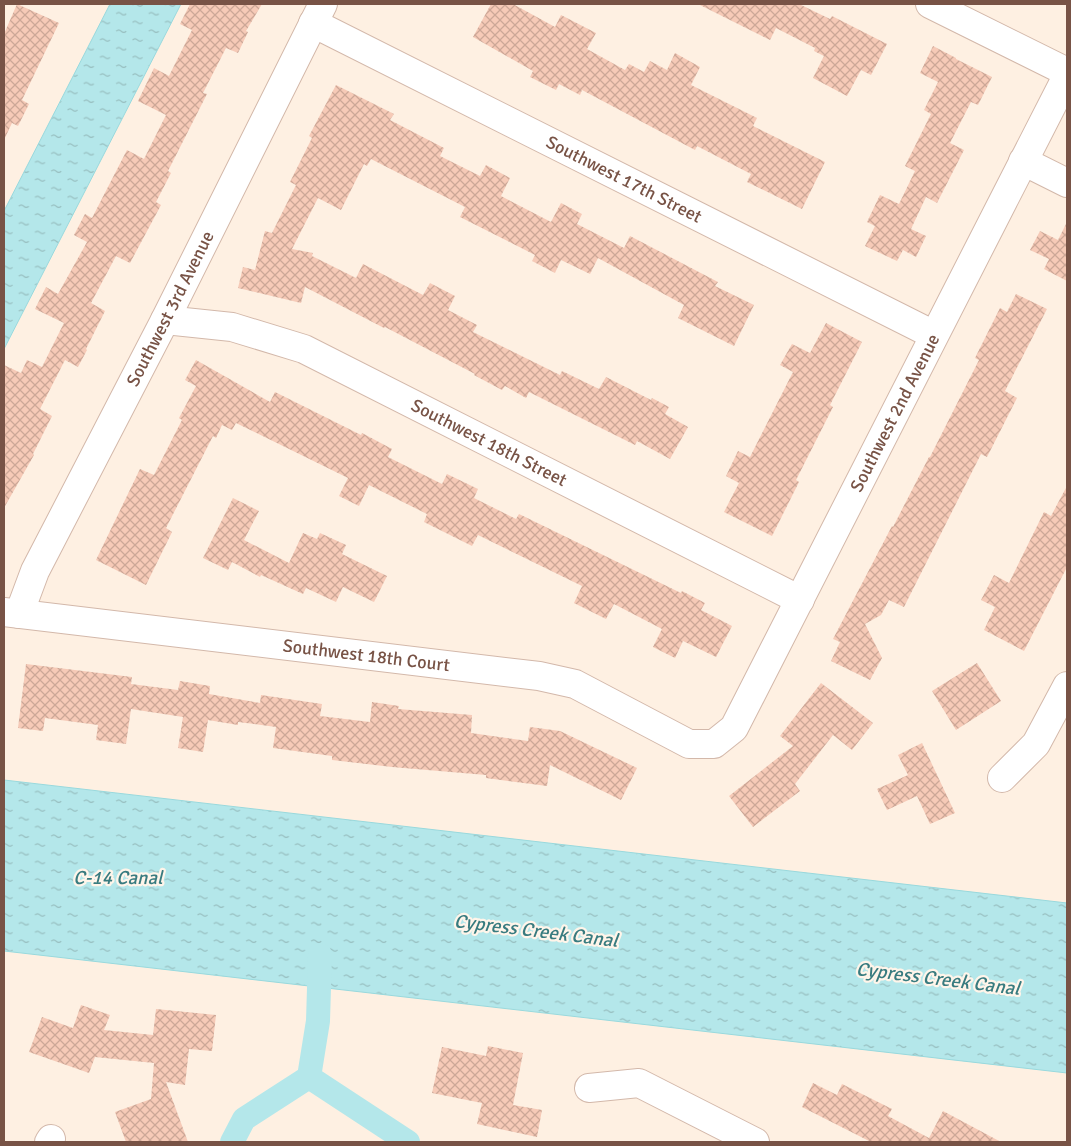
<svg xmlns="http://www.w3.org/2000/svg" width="1071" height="1146" viewBox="0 0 1071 1146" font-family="Signika,sans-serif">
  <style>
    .water { fill: url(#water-ripples); stroke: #99d9dd }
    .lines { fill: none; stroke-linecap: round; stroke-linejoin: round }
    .canal { stroke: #b4e7ea; stroke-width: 24 }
    .building { fill: url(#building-cross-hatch) }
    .minor-casing { stroke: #d3b8aa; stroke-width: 30 }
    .minor { stroke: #fff; stroke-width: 28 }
    .labels { text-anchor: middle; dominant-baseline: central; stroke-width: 4.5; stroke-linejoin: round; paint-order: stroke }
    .street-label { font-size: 18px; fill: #785346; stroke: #fff5ea }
    .water-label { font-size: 19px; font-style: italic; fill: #387b7f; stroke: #fff5ea }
  </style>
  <defs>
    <pattern id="water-ripples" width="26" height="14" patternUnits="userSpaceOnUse" patternTransform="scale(1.25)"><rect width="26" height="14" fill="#b4e7ea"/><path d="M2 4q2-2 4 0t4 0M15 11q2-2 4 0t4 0" fill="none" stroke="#97bebf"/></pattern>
    <pattern id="building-cross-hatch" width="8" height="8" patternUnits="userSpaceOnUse" patternTransform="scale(1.25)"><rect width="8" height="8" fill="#f6cab7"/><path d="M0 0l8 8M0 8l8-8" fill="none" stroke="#cca797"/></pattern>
  </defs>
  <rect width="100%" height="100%" fill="#fef0e2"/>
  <path class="water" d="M 110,4 L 181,4 L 4,349 L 4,211 Z
    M 4,780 L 1067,903 L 1067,1073 L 4,951 Z"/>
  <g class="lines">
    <path class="canal" d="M 309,1077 L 408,1142
      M 232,1142 L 244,1119 L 309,1077 L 318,1021 L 320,955"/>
  </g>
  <path class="building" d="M 17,4 L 59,23 L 22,100 L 29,104 L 18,126 L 12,123 L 4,140 L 4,34 Z
    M 190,4 L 262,4 L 246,31 L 248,32 L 238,53 L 226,48 L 203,93 L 207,94 L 168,171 L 171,173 L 156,202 L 161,205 L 130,263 L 116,256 L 91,303 L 105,311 L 86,349 L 87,350 L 78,367 L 65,360 L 40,409 L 52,416 L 33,454 L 34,455 L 4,508 L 4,365 L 21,373 L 27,360 L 42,367 L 64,323 L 35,309 L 46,287 L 58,294 L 87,242 L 74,235 L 85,214 L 92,218 L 127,150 L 144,159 L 166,115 L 138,101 L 154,68 L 169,76 L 192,30 L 180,24 Z
    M 491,4 L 513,4 L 555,27 L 561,15 L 596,33 L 587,49 L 625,70 L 629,64 L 644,72 L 650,61 L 667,70 L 675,53 L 700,67 L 691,85 L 757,118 L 753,126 L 825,162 L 802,209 L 747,182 L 751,174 L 697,146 L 695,150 L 582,90 L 580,95 L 559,84 L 556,90 L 530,77 L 533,71 L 473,37 Z
    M 698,4 L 799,4 L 830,19 L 832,16 L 887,44 L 871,75 L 861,70 L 847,96 L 813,78 L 824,56 L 814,51 L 815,48 L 776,28 L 770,40 Z
    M 933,46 L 956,58 L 956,59 L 992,77 L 978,105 L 971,102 L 950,143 L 964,150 L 937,203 L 926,197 L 911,229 L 926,236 L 916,257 L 903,250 L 897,261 L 865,246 L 875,226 L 867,222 L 880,195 L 899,204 L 915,171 L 905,166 L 931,114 L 924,110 L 938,82 L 920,73 Z
    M 336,85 L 394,114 L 390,120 L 444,148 L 440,156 L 480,176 L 486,165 L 510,178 L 501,196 L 551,222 L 561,203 L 582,214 L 577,224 L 624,248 L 630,236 L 718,282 L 715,286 L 754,305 L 734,346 L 678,318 L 684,305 L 598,258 L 590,274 L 561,260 L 555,273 L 532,261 L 535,255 L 460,217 L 465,207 L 371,159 L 367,166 L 364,164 L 341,210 L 318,198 L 292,249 L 313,253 L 312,256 L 356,278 L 363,264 L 423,295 L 430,283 L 455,296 L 448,310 L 477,325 L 473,332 L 560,375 L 562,371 L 599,389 L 606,377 L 651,400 L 652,398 L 669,407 L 665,414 L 688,427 L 670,459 L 637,441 L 635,445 L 529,392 L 526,398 L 505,386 L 502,390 L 474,375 L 475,374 L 385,327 L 384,328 L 305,287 L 301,303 L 238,288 L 243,267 L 255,270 L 265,231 L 272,233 L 296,185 L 290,182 L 312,138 L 309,136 Z
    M 1067,222 L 1067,281 L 1044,269 L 1049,259 L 1030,250 L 1040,231 L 1058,240 Z
    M 1016,294 L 1047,309 L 1005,391 L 1017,398 L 987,457 L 981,454 L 904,607 L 889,600 L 881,615 L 865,624 L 882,658 L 870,680 L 831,661 L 840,642 L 833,639 L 892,526 L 893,527 L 929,457 L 930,457 L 979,360 L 975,358 L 1000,308 L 1007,312 Z
    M 826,323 L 862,342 L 830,405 L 833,407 L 796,480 L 799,482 L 772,536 L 724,512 L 739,483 L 726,476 L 738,451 L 750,457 L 793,372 L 780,365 L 792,344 L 810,353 Z
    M 196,360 L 270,402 L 275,392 L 361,435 L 362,433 L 392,449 L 388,457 L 442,484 L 447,474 L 478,489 L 474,498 L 516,519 L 519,514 L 681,593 L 682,591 L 705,603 L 701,610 L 732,626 L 716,657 L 683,641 L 675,658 L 653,647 L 662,629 L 614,604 L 606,619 L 574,603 L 582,586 L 478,535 L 472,546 L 424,522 L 427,514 L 369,485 L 359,506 L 339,496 L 348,478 L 236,423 L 232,430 L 222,425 L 216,438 L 213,436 L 166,528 L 172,532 L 146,585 L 96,560 L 140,469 L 154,475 L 182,420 L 179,418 L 196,386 L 185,380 Z
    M 1067,486 L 1067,567 L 1024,651 L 984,630 L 995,607 L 981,600 L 994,575 L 1009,583 L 1044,512 L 1051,516 Z
    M 233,498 L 259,511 L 244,540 L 289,563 L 303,533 L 317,539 L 320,533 L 346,545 L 342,554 L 387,576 L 374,602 L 343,587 L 336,602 L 306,588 L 303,594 L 261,575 L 260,577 L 232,562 L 228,570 L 203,558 Z
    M 977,663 L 1001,701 L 956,730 L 932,691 Z
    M 26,664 L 132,677 L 131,684 L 178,690 L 180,681 L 210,686 L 209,694 L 260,703 L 261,695 L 322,704 L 320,716 L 370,722 L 372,702 L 399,706 L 398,709 L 472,715 L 471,733 L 528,741 L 530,727 L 560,731 L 637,768 L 621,800 L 550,765 L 547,786 L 486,778 L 486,775 L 392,767 L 332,760 L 332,756 L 273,748 L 276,727 L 238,722 L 238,725 L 208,720 L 203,752 L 178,748 L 183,717 L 131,709 L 126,744 L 96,740 L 98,725 L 45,718 L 43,731 L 18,728 Z
    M 821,683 L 873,723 L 852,750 L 833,735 L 795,784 L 800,791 L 753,827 L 729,796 L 793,746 L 780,736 Z
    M 922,743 L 955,813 L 930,824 L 917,796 L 887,810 L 877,789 L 908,775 L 898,755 Z
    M 81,1005 L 110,1015 L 104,1030 L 153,1035 L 156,1009 L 216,1015 L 212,1051 L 189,1049 L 185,1085 L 166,1082 L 188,1142 L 126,1142 L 115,1112 L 151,1099 L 154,1063 L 95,1057 L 89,1073 L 29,1052 L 42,1017 L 73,1028 Z
    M 488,1046 L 523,1053 L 513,1105 L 542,1110 L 537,1137 L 477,1124 L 482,1103 L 432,1093 L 442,1047 L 486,1056 Z
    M 813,1083 L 837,1095 L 842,1084 L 892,1109 L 888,1116 L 929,1138 L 943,1111 L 1001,1142 L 871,1142 L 802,1107 Z"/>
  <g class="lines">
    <g class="minor-casing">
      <g id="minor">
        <path d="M 930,4 L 1067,72"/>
        <path id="s1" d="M 313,23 L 934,335"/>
        <path d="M 1023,161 L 1067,183"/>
        <path id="s2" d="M 165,320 L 232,327 L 304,349 L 800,600"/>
        <path id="s3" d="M 4,612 L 539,676 L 575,684 L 689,744 L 714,744 L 734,728 L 1067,76"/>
        <path id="s4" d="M 19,614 L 35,571 L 165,320 L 323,4"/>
        <path d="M 1002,778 L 1036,744 L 1067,686"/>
        <path d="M 589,1088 L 639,1083 L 755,1142"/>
        <path d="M 49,1142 L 51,1139"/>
      </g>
    </g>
    <use href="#minor" class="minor"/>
  </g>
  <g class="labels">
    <g class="street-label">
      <text stroke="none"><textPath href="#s1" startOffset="348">Southwest 17th Street</textPath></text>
      <text stroke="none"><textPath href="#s4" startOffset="341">Southwest 3rd Avenue</textPath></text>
      <text stroke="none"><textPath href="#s3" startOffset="1109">Southwest 2nd Avenue</textPath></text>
      <text stroke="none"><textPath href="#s2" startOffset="350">Southwest 18th Street</textPath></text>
      <text stroke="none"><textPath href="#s3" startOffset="365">Southwest 18th Court</textPath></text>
    </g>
    <g class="water-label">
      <text x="118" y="878">C-14 Canal</text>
      <text transform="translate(536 931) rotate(7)">Cypress Creek Canal</text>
      <text transform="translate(938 979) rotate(7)">Cypress Creek Canal</text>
    </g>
  </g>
  <rect width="1071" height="1146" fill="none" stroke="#785346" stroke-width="10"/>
</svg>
